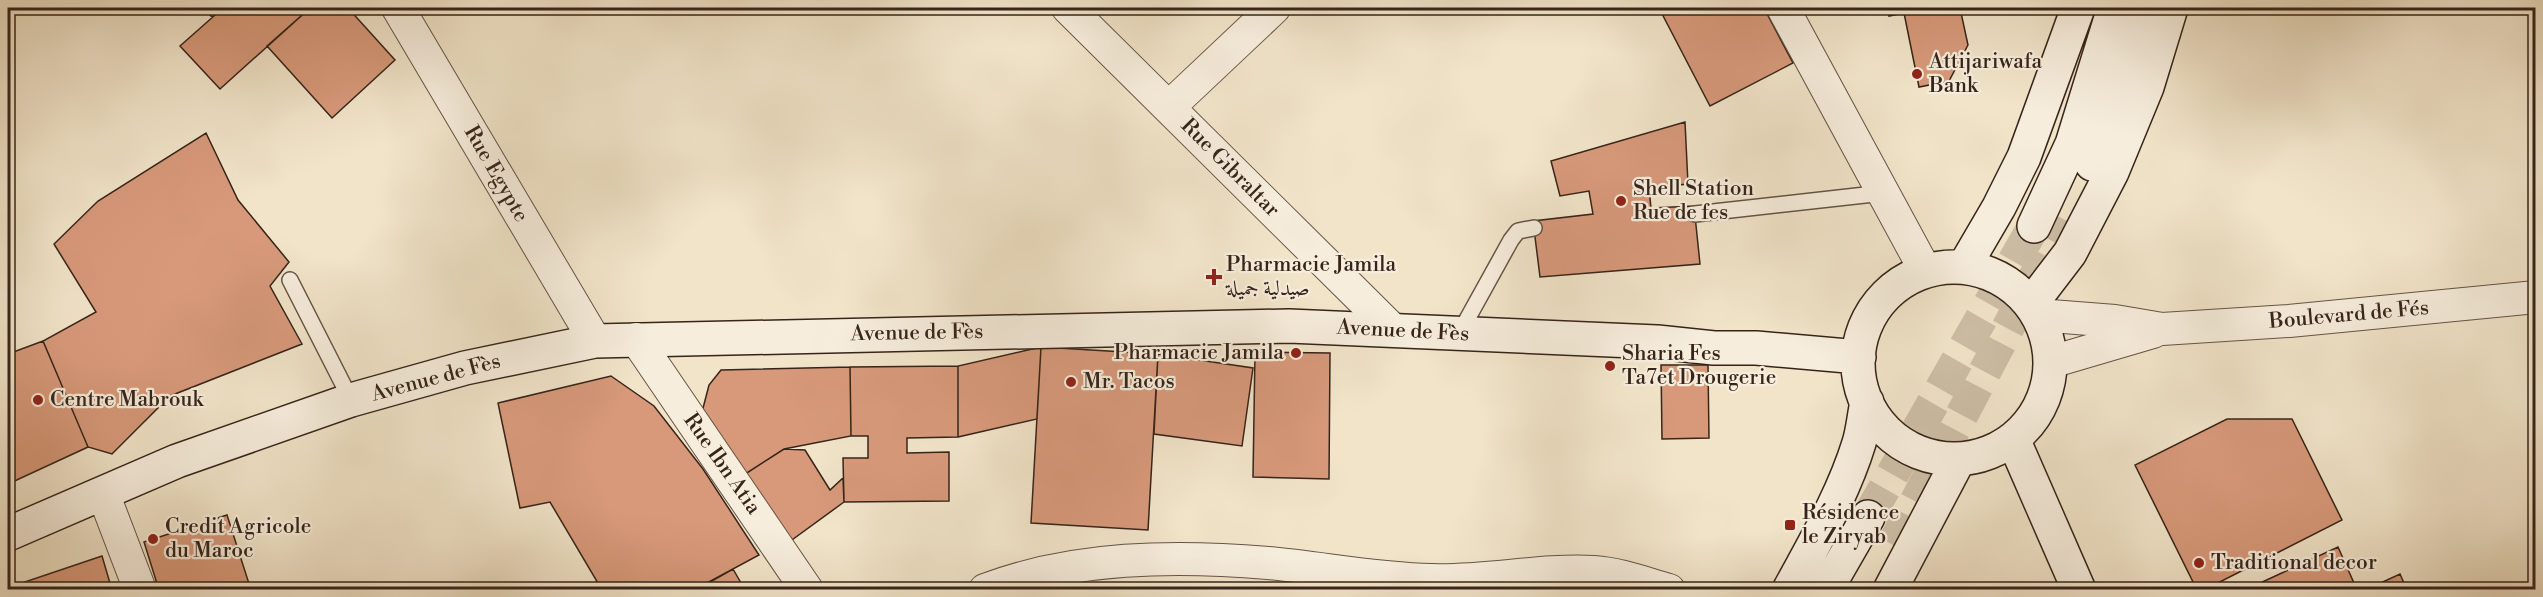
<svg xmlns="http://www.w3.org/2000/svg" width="2543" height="597" viewBox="0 0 2543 597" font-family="'Libre Bodoni',Amiri,serif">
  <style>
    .building { fill: #d7997a; stroke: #36241a; stroke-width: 1.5 }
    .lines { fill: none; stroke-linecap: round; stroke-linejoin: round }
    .secondary-tunnel { stroke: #ccbea6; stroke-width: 33; stroke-dasharray: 33 16; stroke-linecap: butt }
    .lane-casing { stroke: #655446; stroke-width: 18 }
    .street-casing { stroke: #655446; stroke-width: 34 }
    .secondary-casing { stroke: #36241a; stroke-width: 36 }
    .lane { stroke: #f6eddc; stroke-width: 15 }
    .street { stroke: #f6eddc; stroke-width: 32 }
    .secondary { stroke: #f6eddc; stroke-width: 33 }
    .poi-dot { fill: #8f2418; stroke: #f6eddc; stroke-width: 2 }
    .labels { text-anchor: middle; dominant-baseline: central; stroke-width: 4.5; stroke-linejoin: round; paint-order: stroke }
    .poi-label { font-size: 21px; fill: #36241a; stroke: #f6eddc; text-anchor: start }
    .street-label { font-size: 21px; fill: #36241a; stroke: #f6eddc }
  </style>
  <rect width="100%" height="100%" fill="#f1e4c9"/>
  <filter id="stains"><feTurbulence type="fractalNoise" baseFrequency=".00333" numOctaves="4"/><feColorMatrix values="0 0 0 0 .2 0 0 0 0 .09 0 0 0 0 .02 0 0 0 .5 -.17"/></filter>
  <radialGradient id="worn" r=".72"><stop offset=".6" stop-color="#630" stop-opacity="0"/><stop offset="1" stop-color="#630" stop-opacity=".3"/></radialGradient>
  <path class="building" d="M 203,8 L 223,8 L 212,17 Z
    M 223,8 L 310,8 L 220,89 L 180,46 Z
    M 310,8 L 348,8 L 395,60 L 332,118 L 267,46 Z
    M 1659,8 L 1764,8 L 1793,63 L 1710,106 Z
    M 1887,8 L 1960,8 L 1968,45 L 1949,81 L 1919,87 L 1904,13 L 1889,16 Z
    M 1685,122 L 1688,184 L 1649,188 L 1651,208 L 1694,206 L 1700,264 L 1540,277 L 1533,221 L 1593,214 L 1589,191 L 1560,196 L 1551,161 Z
    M 206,133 L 238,200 L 289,262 L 270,286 L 302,344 L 170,396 L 112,454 L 88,447 L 43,341 L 96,312 L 54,244 L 98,201 Z
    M 43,341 L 88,447 L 8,484 L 8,354 Z
    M 1041,347 L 1158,354 L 1148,530 L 1031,523 Z
    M 1041,347 L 1037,419 L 958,437 L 958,366 Z
    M 1255,352 L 1330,353 L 1329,479 L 1253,477 Z
    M 1158,354 L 1253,368 L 1242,446 L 1154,434 Z
    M 1661,365 L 1708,365 L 1709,438 L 1662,439 Z
    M 958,366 L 958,437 L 907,438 L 907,453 L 949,452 L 949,501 L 844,502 L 843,458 L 868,458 L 868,436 L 851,436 L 850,367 Z
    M 850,367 L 851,436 L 784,449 L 739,478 L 702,412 L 709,385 L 721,370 Z
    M 611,376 L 654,406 L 703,469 L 759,555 L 694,590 L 602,590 L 550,502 L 520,508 L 498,403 Z
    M 2227,419 L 2292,419 L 2342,520 L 2204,590 L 2197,590 L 2135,465 Z
    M 784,449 L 805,450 L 830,490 L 843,478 L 844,502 L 785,545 L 739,478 Z
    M 227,515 L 251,590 L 159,590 L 144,542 Z
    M 2338,547 L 2354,583 L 2372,587 L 2400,574 L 2407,590 L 2245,590 Z
    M 102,556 L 112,590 L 11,590 L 10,587 Z
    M 733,569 L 745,590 L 696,590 Z"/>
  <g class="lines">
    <path class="secondary-tunnel" d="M 1868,517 L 2034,226
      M 1893,545 L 2065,220"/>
    <g class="lane-casing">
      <path id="lane" d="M 1695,214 L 1883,193
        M 290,280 L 351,400
        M 1459,334 L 1511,240 L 1518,231 L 1534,228"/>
    </g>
    <g class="street-casing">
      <path id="street" d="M 398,8 L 595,341
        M 1068,8 L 1392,329
        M 1783,8 L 1925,270
        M 1169,107 L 1274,8
        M 2038,315 L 2115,321 L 2162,329 L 2289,321 L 2536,297
        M 636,339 L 807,590
        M 2051,362 L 2153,332
        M 103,493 L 140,590
        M 985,590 C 1074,556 1175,555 1268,563 C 1323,568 1376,579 1431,580 C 1485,582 1540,569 1594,572 C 1621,574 1644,583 1669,590"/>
    </g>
    <g class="secondary-casing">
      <path id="secondary" d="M 2092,164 L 2143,8
        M 2034,226 L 2072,144 L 2114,8
        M 1964,267 L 1999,207 L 2024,157 L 2078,8
        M1858 363a96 96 0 1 1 192 0a96 96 0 1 1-192 0Z
        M 2031,304 L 2070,253 L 2112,172 L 2147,87 L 2171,8
        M 2013,439 L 2079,590
        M 8,534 L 177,461 L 351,400 L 465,368 L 595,341 L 1289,326 L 1657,342 L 1714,348 L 1756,348 L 1859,357
        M 1789,590 C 1815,542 1843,495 1859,443 C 1863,430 1864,416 1867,402
        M 1826,590 L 1868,517
        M 1890,590 L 1959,459"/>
    </g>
    <use href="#lane" class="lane"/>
    <use href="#street" class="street"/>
    <use href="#secondary" class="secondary"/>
  </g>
  <g class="poi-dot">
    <circle cx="1917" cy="74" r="6"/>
    <circle cx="1621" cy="201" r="6"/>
    <path d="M1211 268h6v6h6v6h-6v6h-6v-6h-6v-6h6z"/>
    <circle cx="1296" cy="353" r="6"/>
    <circle cx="1610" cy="366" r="6"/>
    <circle cx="1071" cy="382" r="6"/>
    <circle cx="38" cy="400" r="6"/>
    <rect x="1784" y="519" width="12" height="12" rx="3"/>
    <circle cx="153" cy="539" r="6"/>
    <circle cx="2199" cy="563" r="6"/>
  </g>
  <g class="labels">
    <g class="poi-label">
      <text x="1929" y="62">Attijariwafa<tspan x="1929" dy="24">Bank</tspan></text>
      <text x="1633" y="189">Shell Station<tspan x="1633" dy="24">Rue de fes</tspan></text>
      <text x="1226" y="265">Pharmacie Jamila<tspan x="1226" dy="24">صيدلية جميلة</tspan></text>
      <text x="1284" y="353" text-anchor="end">Pharmacie Jamila</text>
      <text x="1622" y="354">Sharia Fes<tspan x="1622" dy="24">Ta7et Drougerie</tspan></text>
      <text x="1083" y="382">Mr. Tacos</text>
      <text x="50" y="400">Centre Mabrouk</text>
      <text x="1802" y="513">Résidence<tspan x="1802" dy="24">le Ziryab</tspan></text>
      <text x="165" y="527">Credit Agricole<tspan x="165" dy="24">du Maroc</tspan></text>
      <text x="2211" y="563">Traditional decor</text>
    </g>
    <g class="street-label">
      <text transform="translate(1230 168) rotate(45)">Rue Gibraltar</text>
      <text transform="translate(496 174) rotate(60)">Rue Egypte</text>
      <text transform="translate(2349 315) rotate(-5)">Boulevard de Fés</text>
      <text transform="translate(1403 331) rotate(3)">Avenue de Fès</text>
      <text transform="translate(917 333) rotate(-1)">Avenue de Fès</text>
      <text transform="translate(436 378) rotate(-15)">Avenue de Fès</text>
      <text transform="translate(722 464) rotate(55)">Rue Ibn Atia</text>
    </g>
  </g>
  <rect width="2543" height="597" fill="none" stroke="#f1e4c9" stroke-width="30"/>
  <rect x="9" y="9" width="2525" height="579" fill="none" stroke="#36241a" stroke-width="3"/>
  <rect x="15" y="15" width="2513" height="567" fill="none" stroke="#36241a" stroke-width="1.5"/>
  <rect width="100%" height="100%" filter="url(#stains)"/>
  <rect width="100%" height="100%" fill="url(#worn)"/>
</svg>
